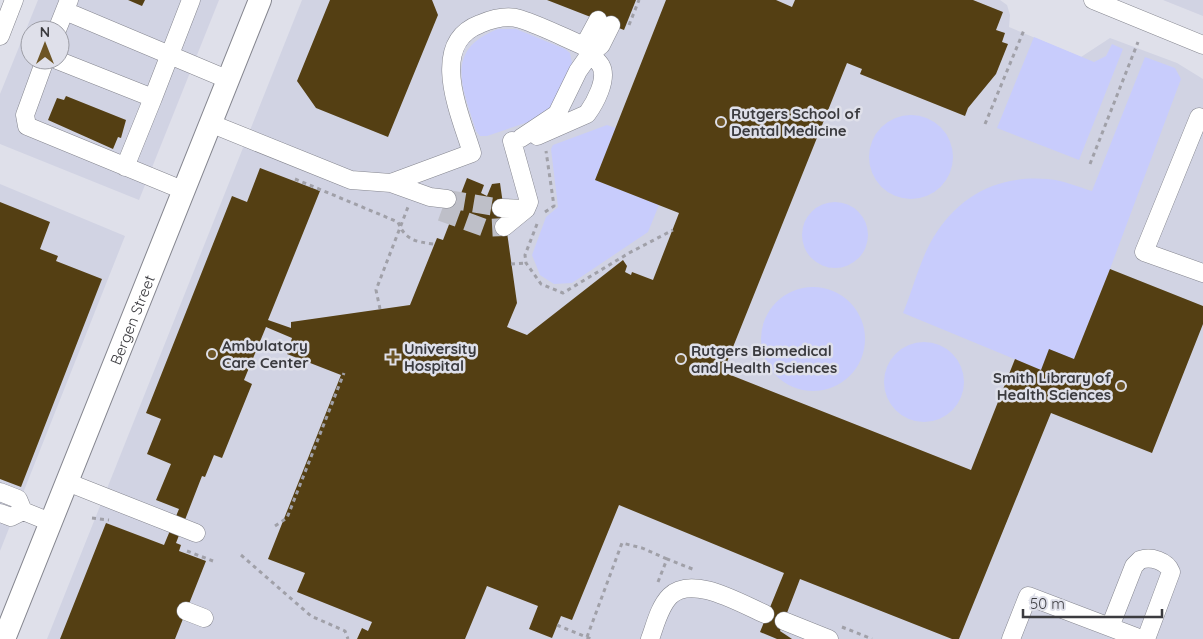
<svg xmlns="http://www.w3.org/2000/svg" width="1203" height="639" viewBox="0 0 1203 639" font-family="Quicksand,sans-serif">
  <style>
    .built { fill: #d1d3e3; fill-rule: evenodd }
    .green { fill: #c8ccfc }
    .building { fill: #543f13 }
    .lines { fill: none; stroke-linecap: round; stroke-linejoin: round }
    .minor-tunnel { stroke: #bebfc8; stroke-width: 18; stroke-dasharray: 18 9; stroke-linecap: butt }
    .minor-casing { stroke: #85868f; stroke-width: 19 }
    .major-casing { stroke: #85868f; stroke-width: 24 }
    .path { stroke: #a0a0a8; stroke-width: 3; stroke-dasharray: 4 4; stroke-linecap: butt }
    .minor { stroke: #fff; stroke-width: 18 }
    .major { stroke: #fff; stroke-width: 22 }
    .poi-dot { fill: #6d5525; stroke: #dfe0ea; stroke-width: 2 }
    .labels { text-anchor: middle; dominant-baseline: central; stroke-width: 5; stroke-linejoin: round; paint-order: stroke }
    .poi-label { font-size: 15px; font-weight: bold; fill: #3b3b3f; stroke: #dfe0ea; text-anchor: start }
    .street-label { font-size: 15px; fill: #3b3b3f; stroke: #dfe0ea }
  </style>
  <rect width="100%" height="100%" fill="#dfe0ea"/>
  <path class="built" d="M 38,0 L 219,0 L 139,200 L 0,144 L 0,94 ZM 30,30 L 60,30 L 60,60 L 30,60 Z
    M 302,0 L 1000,0 L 1007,5 L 1010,15 L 1009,27 L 1081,57 L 1110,38 L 1177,63 L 1203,79 L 1203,639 L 47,639 Z
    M 1163,0 L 1203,0 L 1203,16 Z
    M 0,184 L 125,236 L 0,551 Z"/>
  <path class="green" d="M 498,29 L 516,29 L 565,49 L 570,53 L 572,63 L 551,108 L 534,120 L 487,136 L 480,136 L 476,131 C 463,88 443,50 498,29 Z
    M 1034,37 L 1094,62 L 1106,56 L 1112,44 L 1123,49 L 1079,160 L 997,128 Z
    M 1145,57 L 1175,68 L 1181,79 L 1110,269 L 1074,359 L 1041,370 L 903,313 C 913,289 920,260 933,238 C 959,195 998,175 1048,179 C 1063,180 1078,187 1092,191 Z
    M869 157a42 42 0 1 1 84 0a42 42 0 1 1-84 0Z
    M 607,125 L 616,128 L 595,180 L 659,205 L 648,232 L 572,283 L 554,284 L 540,275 L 532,255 L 546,217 L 558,207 L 551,149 L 553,145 Z
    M802 235a33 33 0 1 1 66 0a33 33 0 1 1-66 0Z
    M761 339a52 52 0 1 1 104 0a52 52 0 1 1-104 0Z
    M884 382a40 40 0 1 1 80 0a40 40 0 1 1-80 0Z"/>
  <path class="building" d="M 128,0 L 145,0 L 142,6 Z
    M 330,0 L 432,0 L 438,15 L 388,137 L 316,108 L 297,81 Z
    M 547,0 L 636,0 L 624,30 Z
    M 666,0 L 776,0 L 792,7 L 795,0 L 973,0 L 1003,12 L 996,30 L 1005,33 L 1002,42 L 1008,44 L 996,74 L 968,108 L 965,116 L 860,74 L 862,69 L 847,63 L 723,372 L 971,470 L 1015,359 L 1041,370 L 1049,349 L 1074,359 L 1110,269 L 1203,306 L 1203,324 L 1152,453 L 1051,413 L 959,639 L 952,639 L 800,579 L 780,631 L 792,639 L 777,639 L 760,632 L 784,573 L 619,505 L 572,620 L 561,616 L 552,638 L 529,629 L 538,606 L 487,586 L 465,639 L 357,639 L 362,628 L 368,631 L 372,622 L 297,592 L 305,573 L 268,559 L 341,375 L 287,354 L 292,338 L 266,327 L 244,380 L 252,384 L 222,458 L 214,455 L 205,477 L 202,476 L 176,543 L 181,545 L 179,551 L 206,561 L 175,639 L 60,639 L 106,523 L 164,545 L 179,509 L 156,500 L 171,464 L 147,454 L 161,419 L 146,413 L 232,196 L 247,202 L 260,168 L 320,191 L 268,320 L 291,328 L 291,322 L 410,305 L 437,238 L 443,240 L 467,178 L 484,185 L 481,193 L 487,196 L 492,184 L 500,183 L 517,303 L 507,327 L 527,335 L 623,260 L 627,266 L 625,272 L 631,275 L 632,272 L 653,280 L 679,213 L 595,180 Z
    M 66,96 L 126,120 L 121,138 L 118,137 L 113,149 L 48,120 L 57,98 L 64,100 Z
    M 0,202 L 50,222 L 40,249 L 58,256 L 56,261 L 102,279 L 21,487 L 0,479 Z"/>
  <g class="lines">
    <path class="minor-tunnel" d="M 447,199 L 501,208
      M 441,212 L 485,228 L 504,227"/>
    <g class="minor-casing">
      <path id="minor" d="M 1093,0 L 1203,45
        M 65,11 L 229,80
        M 57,30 L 69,0
        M 0,36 L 14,0
        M 584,46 L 598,20
        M 45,60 L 25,115 L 27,126 L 185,191
        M 57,60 L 153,98 L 191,0
        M 1203,119 L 1199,117 L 1144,252 L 1203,273
        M 212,124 L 351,180 L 391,183 L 472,153 C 461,116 427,44 480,24 C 492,19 507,15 520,19 C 542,26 563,37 584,46 L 590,54 L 578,71 L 557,114 L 521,138
        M 537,136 L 587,114 C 595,103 608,79 601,66 C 599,62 594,58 590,54 L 601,45 L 611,25
        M 125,167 L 153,98
        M 391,183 L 430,197 L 447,199
        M 501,208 L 526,209 L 529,202 L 512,141
        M 504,227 L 526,209
        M 67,482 L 196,533
        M 0,492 L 18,499 L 23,511 L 50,522
        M 0,513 L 11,517 L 23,511
        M 186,611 L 204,618
        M 784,621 L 829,639
        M 1110,627 L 1134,566 L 1140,560 C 1151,556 1167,561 1171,572 L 1146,639
        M 650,639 C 655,626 659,607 670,596 C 692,574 741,604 765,614
        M 1011,639 L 1028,596 L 1141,639"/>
    </g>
    <g class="major-casing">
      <g id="major">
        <path id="s1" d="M 4,639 L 260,0"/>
      </g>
    </g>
    <path class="path" d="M 629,25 L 639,0
      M 985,124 L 1024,30
      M 1090,164 L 1138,42
      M 295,179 L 398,222 C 405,240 416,242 434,244
      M 545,212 L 554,206 L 546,151
      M 537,224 L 525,255 L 526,263 L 541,284 L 563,293 L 629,253 L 673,230
      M 511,264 L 526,263
      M 380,309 L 376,290 L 408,207
      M 92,518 L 109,520
      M 275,526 L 287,518 L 344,373
      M 187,551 L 213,561
      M 241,555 L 311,616 L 345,631 L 348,639
      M 658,582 L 667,559 L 695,570
      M 557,625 L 591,639
      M 842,627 L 872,639
      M 587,637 L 622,543 L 642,548 L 667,559"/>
    <use href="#minor" class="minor"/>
    <use href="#major" class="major"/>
  </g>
  <g class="poi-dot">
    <circle cx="721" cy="122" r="5"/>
    <circle cx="212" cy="354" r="5"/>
    <path d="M390.5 349.5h5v5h5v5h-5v5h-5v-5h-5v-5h5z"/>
    <circle cx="681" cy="359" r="5"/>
    <circle cx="1121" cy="386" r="5"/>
  </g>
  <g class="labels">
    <g class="poi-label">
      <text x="731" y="113">Rutgers School of<tspan x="731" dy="17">Dental Medicine</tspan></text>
      <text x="222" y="345">Ambulatory<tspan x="222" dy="17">Care Center</tspan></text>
      <text x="404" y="348">University<tspan x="404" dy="17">Hospital</tspan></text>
      <text x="691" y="350">Rutgers Biomedical<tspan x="691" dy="17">and Health Sciences</tspan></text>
      <text x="1111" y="377" text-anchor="end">Smith Library of<tspan x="1111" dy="17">Health Sciences</tspan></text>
    </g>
    <g class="street-label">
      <text stroke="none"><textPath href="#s1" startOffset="344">Bergen Street</textPath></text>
    </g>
  </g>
  <g transform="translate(45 45)"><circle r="24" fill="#dfe0ea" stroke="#9d9ea6"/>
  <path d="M0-4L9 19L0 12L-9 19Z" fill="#6d5525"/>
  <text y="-8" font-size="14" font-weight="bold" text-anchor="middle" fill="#3b3b3f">N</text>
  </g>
  <path d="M1023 609v8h139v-8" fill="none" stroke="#3b3b3f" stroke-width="2.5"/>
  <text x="1030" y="609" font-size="15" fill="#3b3b3f" stroke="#dfe0ea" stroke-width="4" paint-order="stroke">50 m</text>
</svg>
